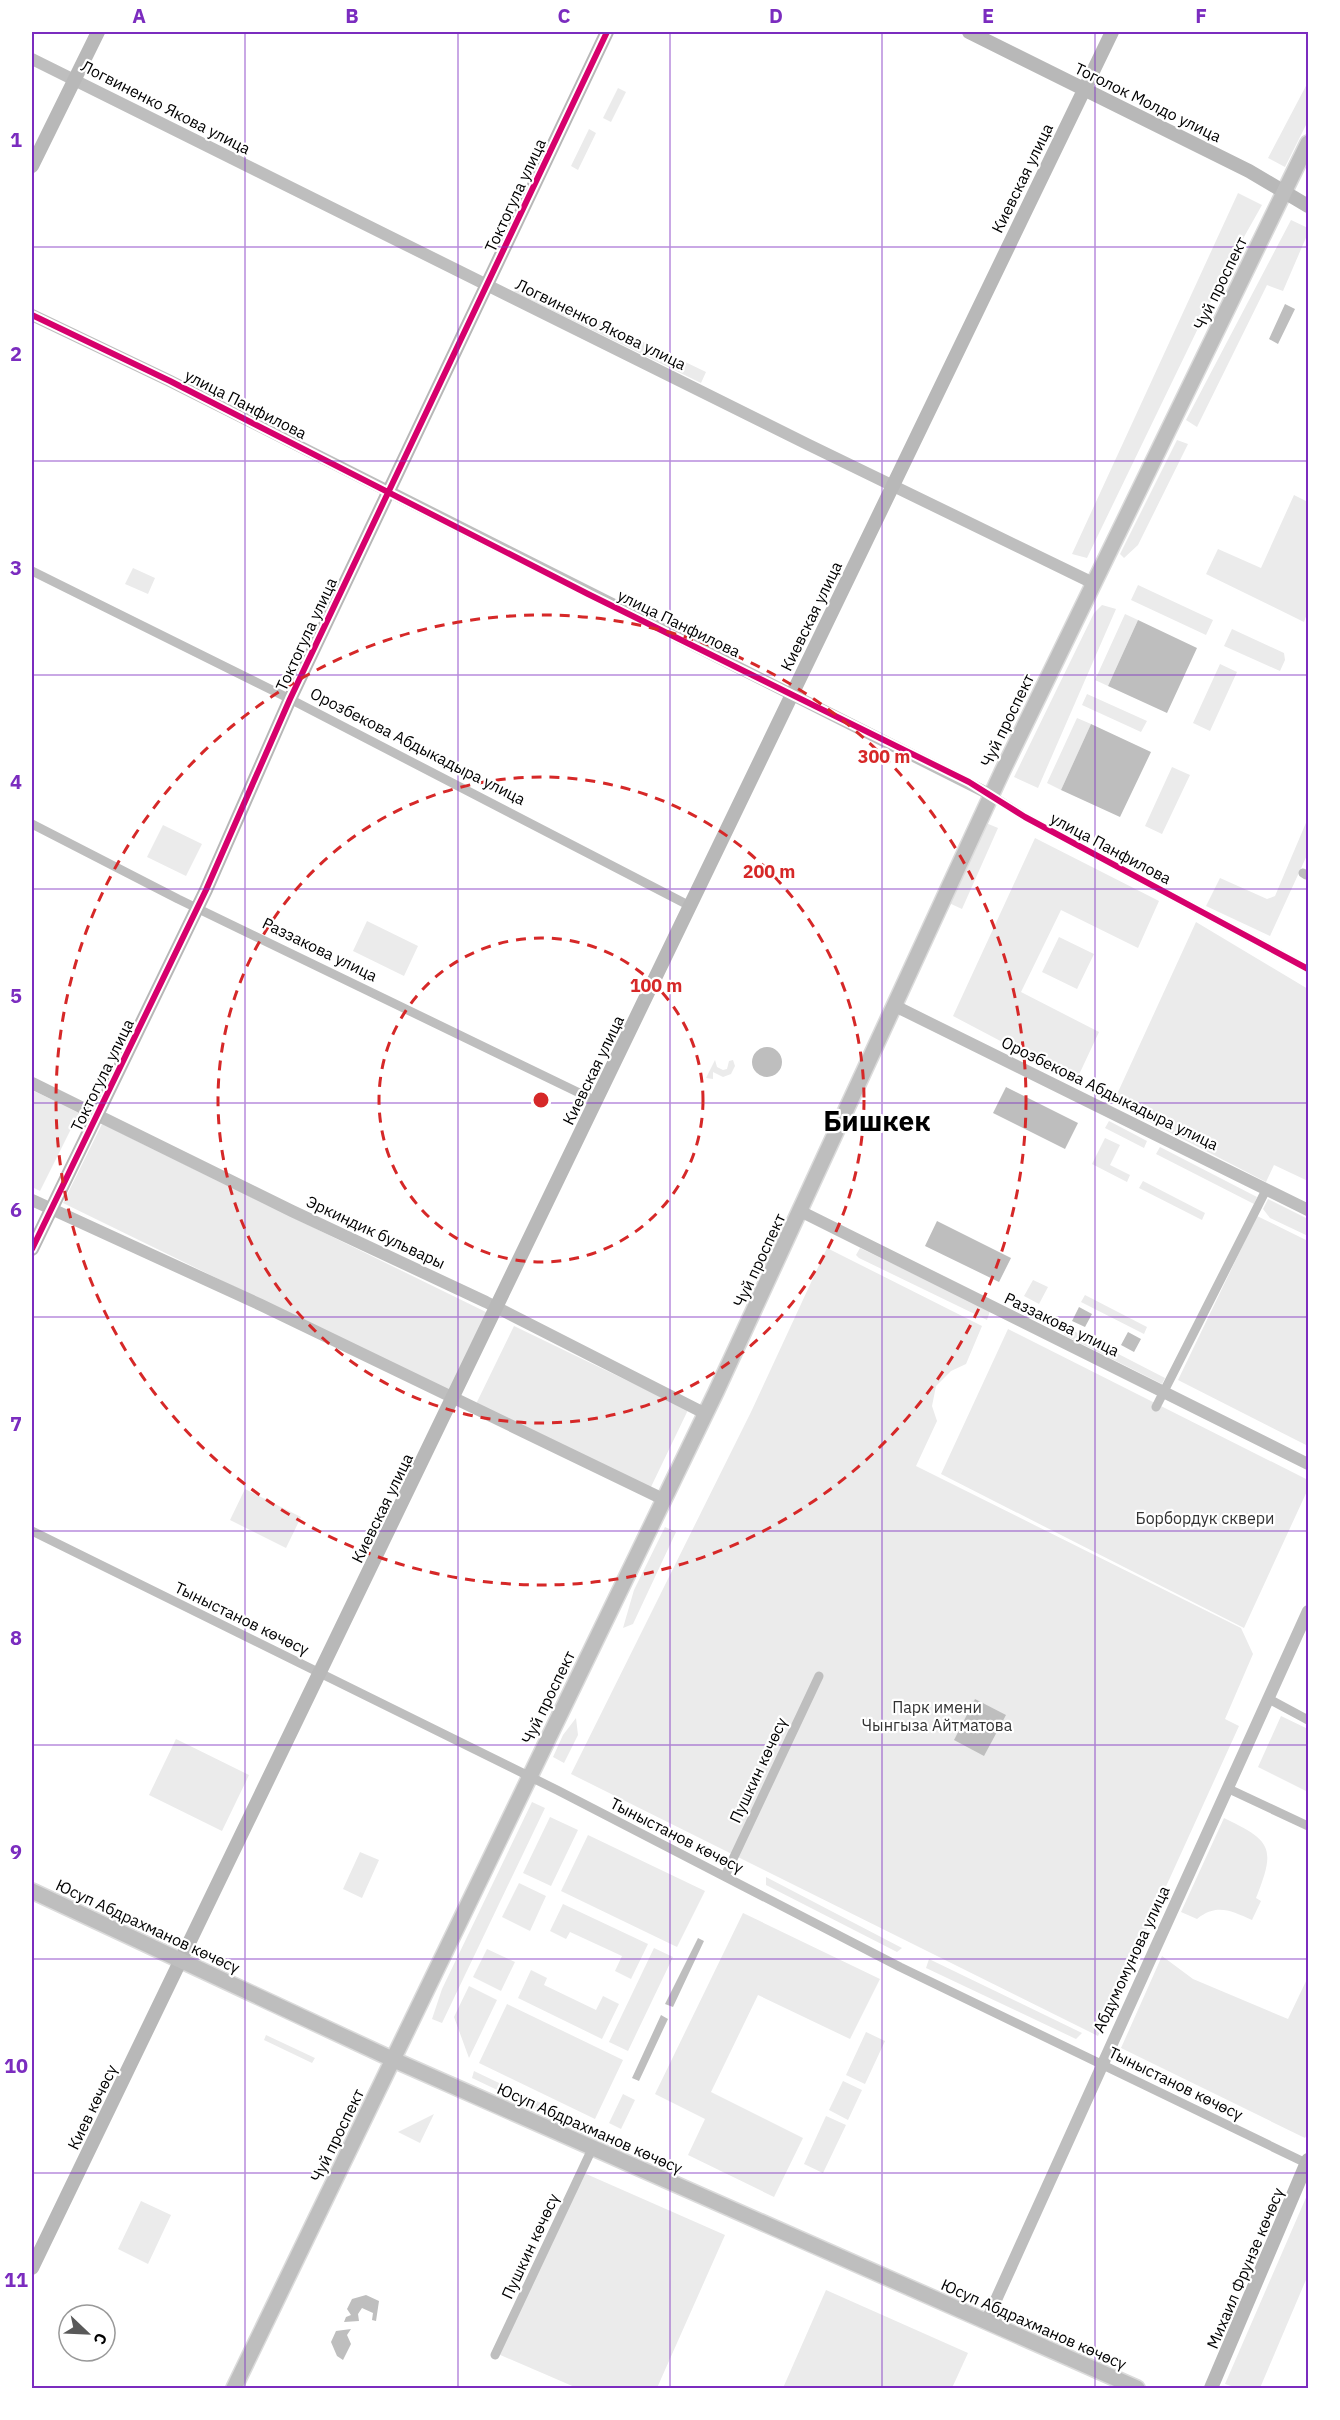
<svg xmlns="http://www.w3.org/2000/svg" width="1340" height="2420" viewBox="0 0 1340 2420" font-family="'IBM Plex Sans',sans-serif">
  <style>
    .green { fill: #ebebeb }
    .water { fill: #bebebe }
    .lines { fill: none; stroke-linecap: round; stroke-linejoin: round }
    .primary-casing { stroke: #dbdbdb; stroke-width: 18 }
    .minor { stroke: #bebebe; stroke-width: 9 }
    .tertiary { stroke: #bebebe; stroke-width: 12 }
    .secondary { stroke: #b8b8b8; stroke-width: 14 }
    .primary { stroke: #bebebe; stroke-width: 15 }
    .cycleway-casing { stroke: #fff; stroke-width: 10 }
    .cycleway { stroke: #d6006c; stroke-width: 6 }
    .grid { fill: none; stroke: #7b2cbf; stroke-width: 1.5; stroke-opacity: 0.55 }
    .ring { fill: none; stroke: #d62828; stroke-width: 3; stroke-dasharray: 10 8 }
    .labels { text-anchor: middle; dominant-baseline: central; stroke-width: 4.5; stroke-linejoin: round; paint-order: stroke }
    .street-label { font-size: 16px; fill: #000; stroke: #fff }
    .park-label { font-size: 16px; fill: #323232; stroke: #fff }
    .town-label { font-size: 28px; font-weight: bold; fill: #000; stroke: #fff }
    .centre { fill: #d62828; stroke: #fff; stroke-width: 3 }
    .ring-label { font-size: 18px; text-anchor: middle; font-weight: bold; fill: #d62828; stroke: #fff; stroke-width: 4.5; stroke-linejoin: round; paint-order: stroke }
    .neatline { fill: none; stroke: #7b2cbf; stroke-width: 2 }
    .grid-label { font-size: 20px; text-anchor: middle; font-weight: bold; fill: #7b2cbf }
  </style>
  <rect width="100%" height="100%" fill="#fff"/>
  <path class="green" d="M 1308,82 L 1308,121 L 1285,167 L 1268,158 Z
    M 618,88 L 626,92 L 611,122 L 603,118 Z
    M 589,129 L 596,133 L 578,170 L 571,166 Z
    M 1238,193 L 1262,205 L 1231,260 L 1087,558 L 1072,554 Z
    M 1291,220 L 1308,228 L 1308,233 L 1283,291 L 1267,285 L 1197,427 L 1186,420 Z
    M 519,282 L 706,372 L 701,383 L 514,292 Z
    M 1177,440 L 1188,444 L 1138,545 L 1124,558 L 1120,554 Z
    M 1294,495 L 1308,502 L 1308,611 L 1304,622 L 1206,574 L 1218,549 L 1261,568 Z
    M 133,568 L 155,578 L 148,594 L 125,584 Z
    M 1138,585 L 1213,620 L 1206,635 L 1131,600 Z
    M 1102,605 L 1116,609 L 1038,788 L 1014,777 L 1094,613 Z
    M 1125,614 L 1138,620 L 1108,686 L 1095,680 Z
    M 1232,629 L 1284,653 L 1285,660 L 1280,671 L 1224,646 Z
    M 1220,664 L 1237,672 L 1210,731 L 1193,723 Z
    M 1087,694 L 1147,721 L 1141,732 L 1082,705 Z
    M 1077,718 L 1091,724 L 1061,790 L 1047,783 Z
    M 1172,767 L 1190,775 L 1162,834 L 1145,826 Z
    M 1308,818 L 1308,853 L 1270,936 L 1206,906 L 1220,878 L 1267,899 L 1275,896 Z
    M 986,823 L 998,828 L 962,909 L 949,903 Z
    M 163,825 L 202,844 L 186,876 L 147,857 Z
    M 1035,838 L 1159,901 L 1138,948 L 1061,910 L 1021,992 L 1099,1032 L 1076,1081 L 953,1016 Z
    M 367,921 L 418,946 L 404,976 L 353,951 Z
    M 1196,922 L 1308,989 L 1308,1181 L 1274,1165 L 1266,1182 L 1113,1103 Z
    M 1059,937 L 1094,954 L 1077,989 L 1042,972 Z
    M 715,1060 L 717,1067 L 723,1070 L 727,1069 L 729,1061 L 733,1060 L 735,1066 L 731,1074 L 723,1077 L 713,1072 L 713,1079 L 706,1078 Z
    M 32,1090 L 79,1113 L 40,1191 L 32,1187 Z
    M 1109,1121 L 1147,1141 L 1144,1148 L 1105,1128 Z
    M 102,1124 L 490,1314 L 452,1393 L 63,1203 Z
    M 1105,1138 L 1120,1145 L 1110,1165 L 1130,1175 L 1127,1182 L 1092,1164 Z
    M 1160,1147 L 1257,1197 L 1254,1204 L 1156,1154 Z
    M 1143,1181 L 1205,1213 L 1202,1220 L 1139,1188 Z
    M 1268,1199 L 1308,1219 L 1308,1236 L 1270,1218 L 1263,1209 Z
    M 1257,1216 L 1308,1241 L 1308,1446 L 1178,1380 Z
    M 827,1248 L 982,1326 L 966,1364 L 951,1371 L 936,1386 L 932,1406 L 937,1421 L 916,1466 L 1241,1628 L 1253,1654 L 1225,1719 L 1239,1726 L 1098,2036 L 571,1774 L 751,1412 Z
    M 860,1248 L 990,1311 L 987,1320 L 859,1258 L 856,1255 Z
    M 1033,1280 L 1048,1287 L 1039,1304 L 1024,1296 Z
    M 1085,1295 L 1147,1327 L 1144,1334 L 1081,1302 Z
    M 1016,1302 L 1055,1322 L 1052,1328 L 1013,1309 Z
    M 514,1326 L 688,1410 L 650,1489 L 476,1404 Z
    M 1068,1328 L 1165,1378 L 1162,1384 L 1064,1335 Z
    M 1008,1329 L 1308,1480 L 1308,1489 L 1244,1628 L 941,1474 Z
    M 245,1489 L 301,1517 L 286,1548 L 230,1520 Z
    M 665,1527 L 676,1532 L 633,1624 L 623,1628 L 634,1590 Z
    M 1281,1716 L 1308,1729 L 1308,1792 L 1258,1767 Z
    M 576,1718 L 578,1735 L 564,1763 L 553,1757 L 563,1735 Z
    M 176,1739 L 249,1775 L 222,1831 L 149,1795 Z
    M 532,1802 L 545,1808 L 442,2023 L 432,2019 L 442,1989 Z
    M 550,1817 L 578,1830 L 551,1886 L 523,1873 Z
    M 1224,1818 C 1272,1841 1276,1848 1256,1898 L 1261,1901 L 1252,1920 C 1231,1911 1217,1903 1197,1919 L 1181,1912 Z
    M 588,1835 L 705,1891 L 677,1947 L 561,1891 Z
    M 360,1852 L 379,1860 L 362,1898 L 343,1889 Z
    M 766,1877 L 902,1948 L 897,1952 L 766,1885 Z
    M 519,1883 L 546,1896 L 530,1931 L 502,1917 Z
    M 563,1904 L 648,1944 L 631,1979 L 615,1971 L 622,1956 L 570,1932 L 566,1939 L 550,1931 Z
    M 743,1913 L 880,1979 L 850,2039 L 758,1995 L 711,2092 L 803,2138 L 774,2197 L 688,2155 L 705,2119 L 655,2094 Z
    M 654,1948 L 673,1957 L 628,2051 L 609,2042 Z
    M 487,1949 L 515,1962 L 501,1991 L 473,1977 Z
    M 1162,1956 L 1193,1979 L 1288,2019 L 1308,1977 L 1308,2132 L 1305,2138 L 1121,2048 Z
    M 929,1959 L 1082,2033 L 1076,2039 L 926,1968 Z
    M 531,1970 L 547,1978 L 544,1985 L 596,2010 L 603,1996 L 619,2004 L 602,2039 L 518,1998 Z
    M 469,1986 L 497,2000 L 469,2058 L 454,2017 Z
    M 507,2004 L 623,2060 L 595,2119 L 479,2063 Z
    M 866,2032 L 885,2041 L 865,2084 L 846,2075 Z
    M 266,2035 L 315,2058 L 312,2063 L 264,2040 Z
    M 474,2071 L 608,2135 L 603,2140 L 472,2078 Z
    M 843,2081 L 862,2090 L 848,2120 L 829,2110 Z
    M 623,2094 L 635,2100 L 621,2129 L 609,2123 Z
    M 434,2114 L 420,2143 L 398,2132 Z
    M 826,2116 L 846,2125 L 823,2173 L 804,2164 Z
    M 584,2173 L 725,2235 L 657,2388 L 577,2388 L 498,2354 Z
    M 1308,2193 L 1308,2275 L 1260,2388 L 1237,2388 L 1225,2384 Z
    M 141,2201 L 171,2215 L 148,2264 L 118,2249 Z
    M 826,2290 L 968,2353 L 952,2388 L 783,2388 Z"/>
  <path class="water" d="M 1285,304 L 1295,309 L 1278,344 L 1269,339 Z
    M 1138,620 L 1197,648 L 1167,713 L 1108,686 Z
    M 1091,724 L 1151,752 L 1120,817 L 1061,790 Z
    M752 1062a15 15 0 1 1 30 0a15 15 0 1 1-30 0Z
    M 1006,1087 L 1078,1123 L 1065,1149 L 993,1113 Z
    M 937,1221 L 1011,1258 L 999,1282 L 925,1246 Z
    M 1079,1307 L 1092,1314 L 1085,1327 L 1072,1321 Z
    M 1128,1332 L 1141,1339 L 1134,1352 L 1121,1345 Z
    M 975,1699 L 1006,1715 L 984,1756 L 954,1740 Z
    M 698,1938 L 704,1941 L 673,2007 L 665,2004 Z
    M 661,2015 L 668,2019 L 639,2081 L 632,2078 Z
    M 366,2295 L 379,2301 L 376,2321 L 372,2320 L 373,2313 L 362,2308 L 358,2314 L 359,2321 L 344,2322 L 346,2317 L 351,2315 L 347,2309 L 352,2299 Z
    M 351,2329 L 347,2335 L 351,2344 L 343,2360 L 337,2356 L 331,2342 L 336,2331 Z"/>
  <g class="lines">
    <g class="primary-casing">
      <path id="primary" d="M 32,1891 L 394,2060 L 1137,2388
        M 234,2388 L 716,1392 L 1002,772 L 1308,143"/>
    </g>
    <path class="minor" d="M 32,571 L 290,699 L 690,906
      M 991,795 L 1025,817 L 1308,969
      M 32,824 L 178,899 L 596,1101
      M 1303,873 L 1306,875
      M 1156,1407 L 1266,1190
      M 32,1531 L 557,1790 L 900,1967 L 1308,2164
      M 1269,1699 L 1308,1720
      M 1229,1789 L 1308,1826
      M 725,1876 L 819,1676
      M 495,2355 L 592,2149"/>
    <path class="tertiary" d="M 32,59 L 807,444 L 1093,583
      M 32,315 L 170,381 L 991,795
      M 895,1006 L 1308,1210
      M 32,1083 L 292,1211 L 486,1302 L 706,1414
      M 32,1200 L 261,1305 L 665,1500
      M 802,1212 L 1308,1464
      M 986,2322 L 1308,1611"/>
    <path class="secondary" d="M 969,32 L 1249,171 L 1308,206
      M 32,166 L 98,32
      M 32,1249 L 206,890 L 290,699 L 607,32
      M 32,2268 L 1112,32
      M 1211,2388 L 1308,2160"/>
    <use href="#primary" class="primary"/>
    <g class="cycleway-casing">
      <path id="cycleway" d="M 32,315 L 170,381 L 588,594 L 969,782 L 1025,817 L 1308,969
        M 32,1249 L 206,890 L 290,699 L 607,32"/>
    </g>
    <use href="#cycleway" class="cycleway"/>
  </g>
  <path class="grid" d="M 245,32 L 245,2388M 458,32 L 458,2388M 670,32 L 670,2388M 882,32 L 882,2388M 1095,32 L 1095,2388M 32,247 L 1308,247M 32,461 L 1308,461M 32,675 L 1308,675M 32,889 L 1308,889M 32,1103 L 1308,1103M 32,1317 L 1308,1317M 32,1531 L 1308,1531M 32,1745 L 1308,1745M 32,1959 L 1308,1959M 32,2173 L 1308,2173"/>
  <g class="ring">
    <circle cx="541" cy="1100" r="162"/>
    <circle cx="541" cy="1100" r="323"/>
    <circle cx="541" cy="1100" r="485"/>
  </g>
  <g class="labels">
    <g class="street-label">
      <text transform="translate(1148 102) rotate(26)">Тоголок Молдо улица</text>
      <text transform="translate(166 107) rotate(27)">Логвиненко Якова улица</text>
      <text transform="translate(1022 178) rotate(-64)">Киевская улица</text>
      <text transform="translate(515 195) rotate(-65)">Токтогула улица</text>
      <text transform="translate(1220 283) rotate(-64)">Чуй проспект</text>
      <text transform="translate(601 324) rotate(26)">Логвиненко Якова улица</text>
      <text transform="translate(246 404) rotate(27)">улица Панфилова</text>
      <text transform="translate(811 616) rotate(-64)">Киевская улица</text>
      <text transform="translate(679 623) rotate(26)">улица Панфилова</text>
      <text transform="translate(306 634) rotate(-65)">Токтогула улица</text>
      <text transform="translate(1007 720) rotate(-64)">Чуй проспект</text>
      <text transform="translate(418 746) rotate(27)">Орозбекова Абдыкадыра улица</text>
      <text transform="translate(1111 848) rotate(28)">улица Панфилова</text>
      <text transform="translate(320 949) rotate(26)">Раззакова улица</text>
      <text transform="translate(593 1070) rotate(-64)">Киевская улица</text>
      <text transform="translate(102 1075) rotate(-64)">Токтогула улица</text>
      <text transform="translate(1110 1093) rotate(26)">Орозбекова Абдыкадыра улица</text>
      <text transform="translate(376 1232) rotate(25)">Эркиндик бульвары</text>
      <text transform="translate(759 1260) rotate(-65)">Чуй проспект</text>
      <text transform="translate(1062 1324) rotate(26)">Раззакова улица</text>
      <text transform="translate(382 1508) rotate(-64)">Киевская улица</text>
      <text transform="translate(242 1618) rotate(26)">Тыныстанов көчөсү</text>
      <text transform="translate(548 1697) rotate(-64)">Чуй проспект</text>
      <text transform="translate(758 1770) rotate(-65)">Пушкин көчөсү</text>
      <text transform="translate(677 1835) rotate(27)">Тыныстанов көчөсү</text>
      <text transform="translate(148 1926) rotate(25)">Юсуп Абдрахманов көчөсү</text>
      <text transform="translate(1131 1959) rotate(-65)">Абдумомунова улица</text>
      <text transform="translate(1176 2083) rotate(26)">Тыныстанов көчөсү</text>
      <text transform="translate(92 2107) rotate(-64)">Киев көчөсү</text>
      <text transform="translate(590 2128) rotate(24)">Юсуп Абдрахманов көчөсү</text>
      <text transform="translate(337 2135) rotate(-64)">Чуй проспект</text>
      <text transform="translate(530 2246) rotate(-65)">Пушкин көчөсү</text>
      <text transform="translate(1245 2268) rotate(-67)">Михаил Фрунзе көчөсү</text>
      <text transform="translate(1034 2324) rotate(24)">Юсуп Абдрахманов көчөсү</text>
    </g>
    <g class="park-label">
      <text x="1205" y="1518">Борбордук сквери</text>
      <text x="937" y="1707">Парк имени<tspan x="937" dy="18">Чынгыза Айтматова</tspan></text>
    </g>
    <g class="town-label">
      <text x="877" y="1120">Бишкек</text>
    </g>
  </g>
  <circle cx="541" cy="1100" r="9" class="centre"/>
  <g class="ring-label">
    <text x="884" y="763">300 m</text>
    <text x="769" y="878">200 m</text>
    <text x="656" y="992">100 m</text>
  </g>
  <rect width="1340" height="2420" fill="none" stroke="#ffffff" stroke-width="66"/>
  <g transform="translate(87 2333) rotate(113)"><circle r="28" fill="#ffffff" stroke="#999999" stroke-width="1.5"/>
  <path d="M0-4.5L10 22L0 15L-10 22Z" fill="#595959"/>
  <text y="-9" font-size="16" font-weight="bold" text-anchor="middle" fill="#000000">С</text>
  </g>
  <rect x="33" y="33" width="1274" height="2354" class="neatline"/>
  <g class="grid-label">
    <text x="139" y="23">A</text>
    <text x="352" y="23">B</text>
    <text x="564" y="23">C</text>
    <text x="776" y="23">D</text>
    <text x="988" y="23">E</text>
    <text x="1201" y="23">F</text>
    <text x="16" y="147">1</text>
    <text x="16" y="361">2</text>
    <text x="16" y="575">3</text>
    <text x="16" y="789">4</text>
    <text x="16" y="1003">5</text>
    <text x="16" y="1217">6</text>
    <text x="16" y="1431">7</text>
    <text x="16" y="1645">8</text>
    <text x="16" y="1859">9</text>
    <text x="16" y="2073">10</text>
    <text x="16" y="2287">11</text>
  </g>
</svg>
